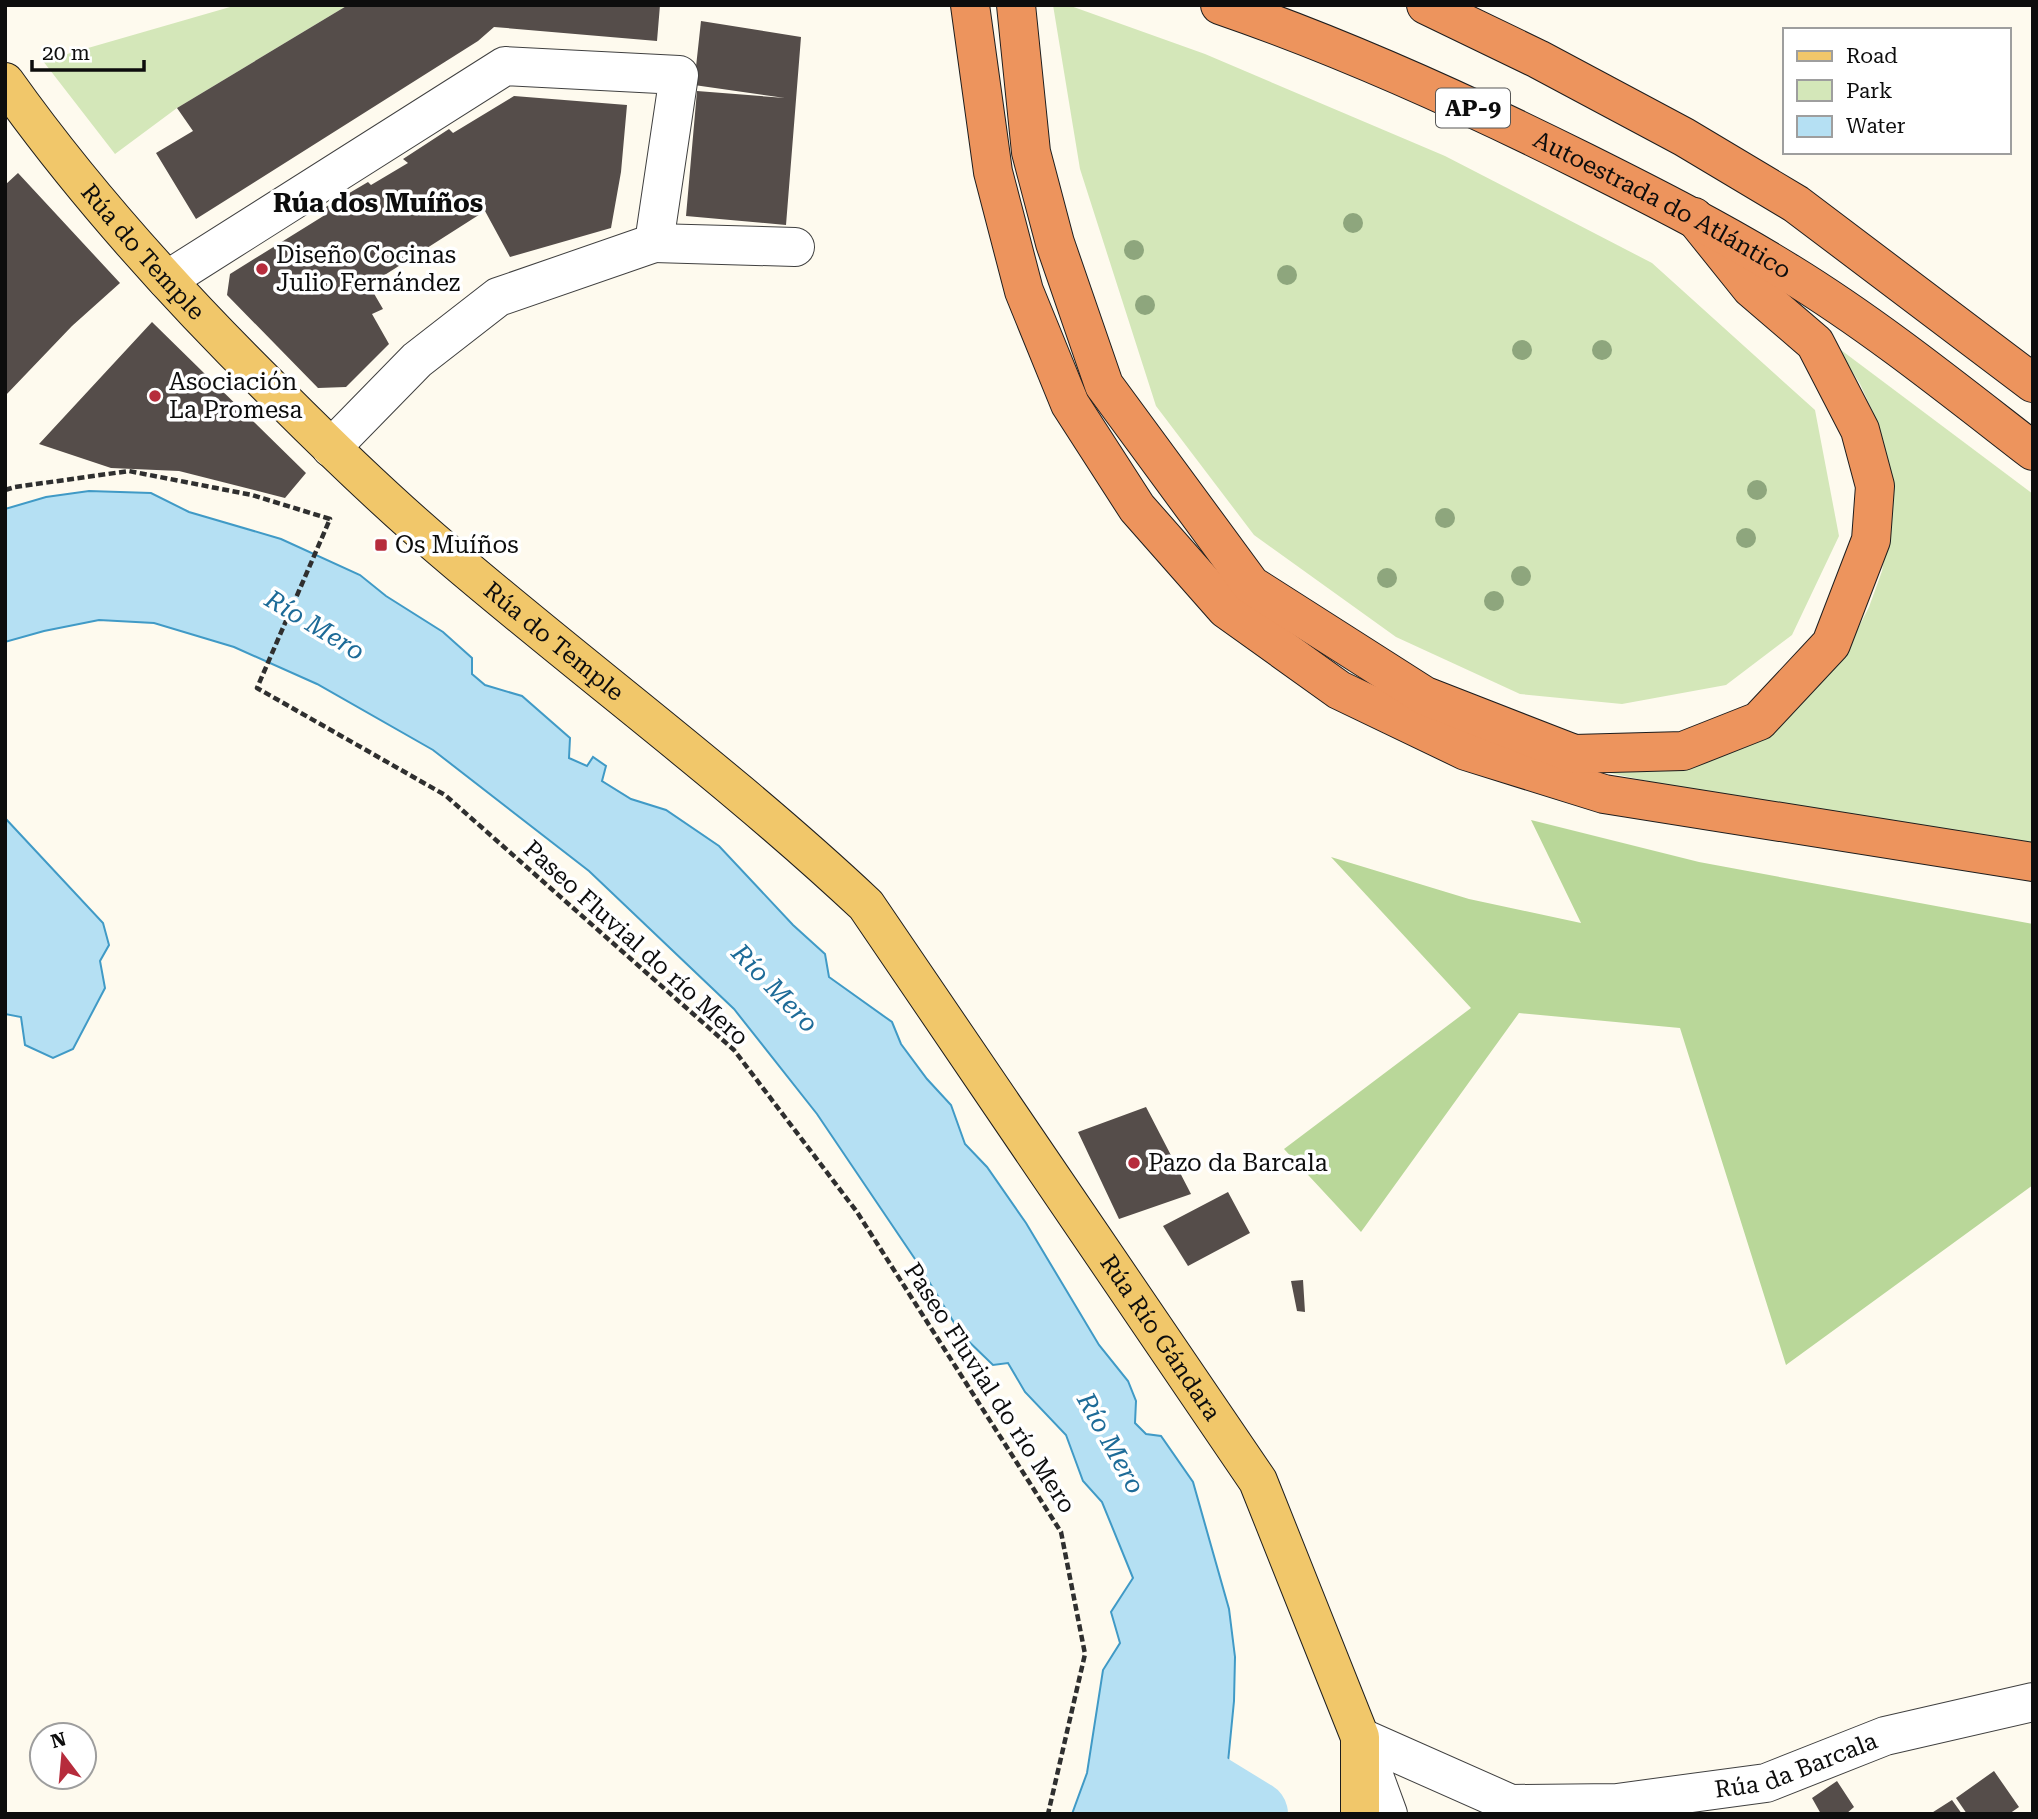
<svg xmlns="http://www.w3.org/2000/svg" width="2038" height="1819" viewBox="0 0 2038 1819" font-family="'Roboto Serif',serif">
  <style>
    .green { fill: #d4e7b9 }
    .forest { fill: #b9d799 }
    .water { fill: #b5e0f3; stroke: #409ac6; stroke-width: 2 }
    .lines { fill: none; stroke-linecap: round; stroke-linejoin: round }
    .river { stroke: #b5e0f3; stroke-width: 66 }
    .building { fill: #554d4a }
    .minor-casing { stroke: #404040; stroke-width: 40 }
    .major-casing { stroke: #1e1e1e; stroke-width: 40 }
    .highway-casing { stroke: #1e1e1e; stroke-width: 40 }
    .path { stroke: #2f2f2f; stroke-width: 4.5; stroke-dasharray: 7 3.5; stroke-linecap: butt }
    .minor { stroke: #fff; stroke-width: 38 }
    .major { stroke: #f1c76a; stroke-width: 38 }
    .highway { stroke: #ed945d; stroke-width: 38 }
    .tree { fill: #8ea67d }
    .poi-dot { fill: #b62c3c; stroke: #fff; stroke-width: 2.5 }
    .labels { text-anchor: middle; dominant-baseline: central; stroke-width: 7; stroke-linejoin: round; paint-order: stroke }
    .shield { fill: #fff; stroke: #565656; stroke-width: 2 }
    .shield-label { font-size: 23px; font-weight: bold; fill: #0d0d0d }
    .street-label { font-size: 24px; fill: #0d0d0d; stroke: #fff }
    .poi-label { font-size: 24px; fill: #0d0d0d; stroke: #fff; text-anchor: start }
    .neighbourhood-label { font-size: 26px; font-weight: bold; fill: #0d0d0d; stroke: #fff }
    .water-label { font-size: 26px; font-style: italic; fill: #1d6b98; stroke: #fff }
  </style>
  <rect width="100%" height="100%" fill="#fefaee"/>
  <path class="green" d="M 237,5 L 348,5 L 177,108 L 115,154 L 43,61 Z
    M 1053,5 L 1068,5 L 1205,54 L 1445,156 L 1652,263 L 1815,410 L 1839,536 L 1792,635 L 1726,685 L 1622,704 L 1520,694 L 1396,637 L 1254,535 L 1156,406 L 1080,169 Z
    M 1837,347 L 2033,494 L 2033,846 L 1774,808 L 1591,769 L 1663,760 L 1851,642 L 1869,607 L 1882,571 L 1889,531 L 1885,453 L 1873,412 L 1860,384 Z"/>
  <path class="forest" d="M 1531,820 L 1699,862 L 2033,924 L 2033,1185 L 1786,1365 L 1680,1028 L 1519,1013 L 1361,1232 L 1284,1149 L 1471,1008 L 1331,857 L 1469,899 L 1581,923 Z"/>
  <path class="water" d="M 89,491 L 151,493 L 189,512 L 281,539 L 360,575 L 386,596 L 443,632 L 472,658 L 472,674 L 485,685 L 522,696 L 570,738 L 569,758 L 587,766 L 593,757 L 606,766 L 602,781 L 631,799 L 666,810 L 719,846 L 793,925 L 825,954 L 829,977 L 892,1022 L 901,1044 L 927,1079 L 951,1105 L 965,1144 L 987,1167 L 1026,1223 L 1099,1345 L 1128,1381 L 1136,1401 L 1135,1423 L 1146,1434 L 1161,1436 L 1193,1482 L 1229,1609 L 1235,1657 L 1234,1701 L 1228,1762 L 1217,1814 L 1072,1814 L 1087,1773 L 1103,1670 L 1120,1643 L 1111,1612 L 1133,1578 L 1102,1502 L 1083,1481 L 1066,1435 L 1025,1392 L 1008,1363 L 993,1365 L 961,1334 L 917,1262 L 817,1114 L 734,1009 L 589,871 L 433,750 L 317,684 L 234,647 L 154,623 L 99,620 L 44,631 L 5,642 L 5,509 L 46,497 Z
    M 5,818 L 103,923 L 109,945 L 100,961 L 105,988 L 73,1049 L 53,1058 L 25,1045 L 21,1017 L 5,1014 Z"/>
  <g class="lines">
    <path class="river" d="M 1170,1762 L 1255,1814"/>
  </g>
  <path class="building" d="M 348,5 L 660,5 L 657,41 L 494,27 L 478,41 L 196,219 L 156,153 L 193,131 L 177,108 Z
    M 701,21 L 801,37 L 786,225 L 686,216 L 697,91 L 785,98 L 694,85 Z
    M 514,96 L 627,105 L 621,172 L 611,228 L 510,257 L 485,211 L 369,285 L 383,309 L 372,314 L 389,344 L 346,387 L 318,388 L 227,295 L 230,274 L 325,215 L 324,208 L 368,182 L 371,185 L 408,163 L 403,159 L 449,129 L 453,133 Z
    M 18,173 L 120,283 L 72,326 L 5,396 L 5,185 Z
    M 152,322 L 306,473 L 285,498 L 179,471 L 111,468 L 39,444 Z
    M 1146,1107 L 1191,1194 L 1119,1219 L 1078,1132 Z
    M 1228,1192 L 1250,1233 L 1188,1266 L 1163,1226 Z
    M 1303,1280 L 1305,1312 L 1297,1311 L 1291,1281 Z
    M 1994,1771 L 2019,1807 L 2009,1814 L 1967,1814 L 1956,1798 Z
    M 1837,1781 L 1854,1807 L 1846,1814 L 1821,1814 L 1812,1798 Z
    M 1952,1800 L 1962,1814 L 1930,1814 Z"/>
  <g class="lines">
    <g class="minor-casing">
      <g id="minor">
        <path d="M 654,243 L 795,247"/>
        <path d="M 167,280 L 505,66 L 679,75 L 654,243 L 498,297 L 417,360 L 331,448"/>
        <path id="s1" d="M 1360,1737 L 1511,1804 L 1617,1803 L 1766,1783 L 1885,1736 L 2033,1702"/>
        <path d="M 1362,1743 L 1388,1814"/>
      </g>
    </g>
    <g class="major-casing">
      <g id="major">
        <path id="s2" d="M 5,82 C 86,196 181,300 281,398 C 335,452 390,505 448,554 C 586,672 733,780 866,905 L 1258,1481 L 1360,1737 L 1360,1814"/>
      </g>
    </g>
    <g class="highway-casing">
      <g id="highway">
        <path d="M 970,5 L 993,172 L 1024,291 L 1070,404 L 1137,508 L 1226,609 L 1339,690 L 1466,751 L 1604,794 L 2033,862"/>
        <path d="M 1016,5 L 1031,152 L 1055,243 L 1104,385 L 1251,585 L 1425,696 L 1574,754 L 1683,751 L 1759,721 L 1831,644 L 1871,540 L 1875,486 L 1860,430 L 1815,343 L 1751,288 L 1694,217"/>
        <path id="s3" d="M 1220,5 C 1345,48 1466,103 1584,162 C 1654,197 1723,232 1789,273 C 1875,326 1953,389 2033,451"/>
        <path d="M 1426,5 L 1538,59 L 1684,137 L 1796,204 L 2033,383"/>
      </g>
    </g>
    <path class="path" d="M 5,490 L 15,487 L 129,471 L 252,495 L 330,519 L 257,688 L 445,795 L 734,1050 L 857,1212 L 1061,1532 L 1085,1654 L 1048,1814"/>
    <use href="#minor" class="minor"/>
    <use href="#major" class="major"/>
    <use href="#highway" class="highway"/>
  </g>
  <g class="tree">
    <circle cx="1353" cy="223" r="10"/>
    <circle cx="1134" cy="250" r="10"/>
    <circle cx="1287" cy="275" r="10"/>
    <circle cx="1145" cy="305" r="10"/>
    <circle cx="1522" cy="350" r="10"/>
    <circle cx="1602" cy="350" r="10"/>
    <circle cx="1757" cy="490" r="10"/>
    <circle cx="1445" cy="518" r="10"/>
    <circle cx="1746" cy="538" r="10"/>
    <circle cx="1521" cy="576" r="10"/>
    <circle cx="1387" cy="578" r="10"/>
    <circle cx="1494" cy="601" r="10"/>
  </g>
  <g class="poi-dot">
    <circle cx="262" cy="269" r="7"/>
    <circle cx="155" cy="396" r="7"/>
    <rect x="374" y="538" width="14" height="14" rx="3.5"/>
    <circle cx="1134" cy="1163" r="7"/>
  </g>
  <g class="labels">
    <rect class="shield" x="1436" y="88.5" width="74" height="39" rx="5"/>
    <g class="shield-label">
      <text x="1473" y="108">AP-9</text>
    </g>
    <g class="street-label">
      <text stroke="none"><textPath href="#s3" startOffset="486">Autoestrada do Atlántico</textPath></text>
      <text stroke="none"><textPath href="#s2" startOffset="219">Rúa do Temple</textPath></text>
      <text stroke="none"><textPath href="#s2" startOffset="786">Rúa do Temple</textPath></text>
      <text transform="translate(636 943) rotate(42)">Paseo Fluvial do río Mero</text>
      <text stroke="none"><textPath href="#s2" startOffset="1718">Rúa Río Gándara</textPath></text>
      <text transform="translate(990 1388) rotate(57)">Paseo Fluvial do río Mero</text>
      <text stroke="none"><textPath href="#s1" startOffset="455">Rúa da Barcala</textPath></text>
    </g>
    <g class="poi-label">
      <text x="276" y="255">Diseño Cocinas<tspan x="276" dy="28">Julio Fernández</tspan></text>
      <text x="169" y="382">Asociación<tspan x="169" dy="28">La Promesa</tspan></text>
      <text x="395" y="545">Os Muíños</text>
      <text x="1148" y="1163">Pazo da Barcala</text>
    </g>
    <g class="neighbourhood-label">
      <text x="378" y="203">Rúa dos Muíños</text>
    </g>
    <g class="water-label">
      <text transform="translate(315 625) rotate(31)">Río Mero</text>
      <text transform="translate(775 988) rotate(46)">Río Mero</text>
      <text transform="translate(1111 1443) rotate(61)">Río Mero</text>
    </g>
  </g>
  <rect width="2038" height="1819" fill="none" stroke="#0d0d0d" stroke-width="14"/>
  <rect x="1783" y="28" width="228" height="126" fill="#ffffff" stroke="#9e9e9e" stroke-width="2"/>
  <rect x="1797" y="51" width="35" height="10" fill="#f1c76a" stroke="#9e9e9e" stroke-width="2"/>
  <text x="1846" y="63" font-size="21" fill="#0d0d0d">Road</text>
  <rect x="1797" y="80" width="35" height="21" fill="#d4e7b9" stroke="#9e9e9e" stroke-width="2"/>
  <text x="1846" y="98" font-size="21" fill="#0d0d0d">Park</text>
  <rect x="1797" y="116" width="35" height="21" fill="#b5e0f3" stroke="#9e9e9e" stroke-width="2"/>
  <text x="1846" y="133" font-size="21" fill="#0d0d0d">Water</text>
  <g transform="translate(63 1756) rotate(344)"><circle r="33" fill="#ffffff" stroke="#9e9e9e" stroke-width="2"/>
  <path d="M0-5L12 26L0 18L-12 26Z" fill="#b62c3c"/>
  <text y="-10" font-size="19" font-weight="bold" text-anchor="middle" fill="#0d0d0d">N</text>
  </g>
  <path d="M32 60v10h112v-10" fill="none" stroke="#0d0d0d" stroke-width="3.5"/>
  <text x="42" y="60" font-size="21" fill="#0d0d0d" stroke="#ffffff" stroke-width="5" paint-order="stroke">20 m</text>
</svg>
